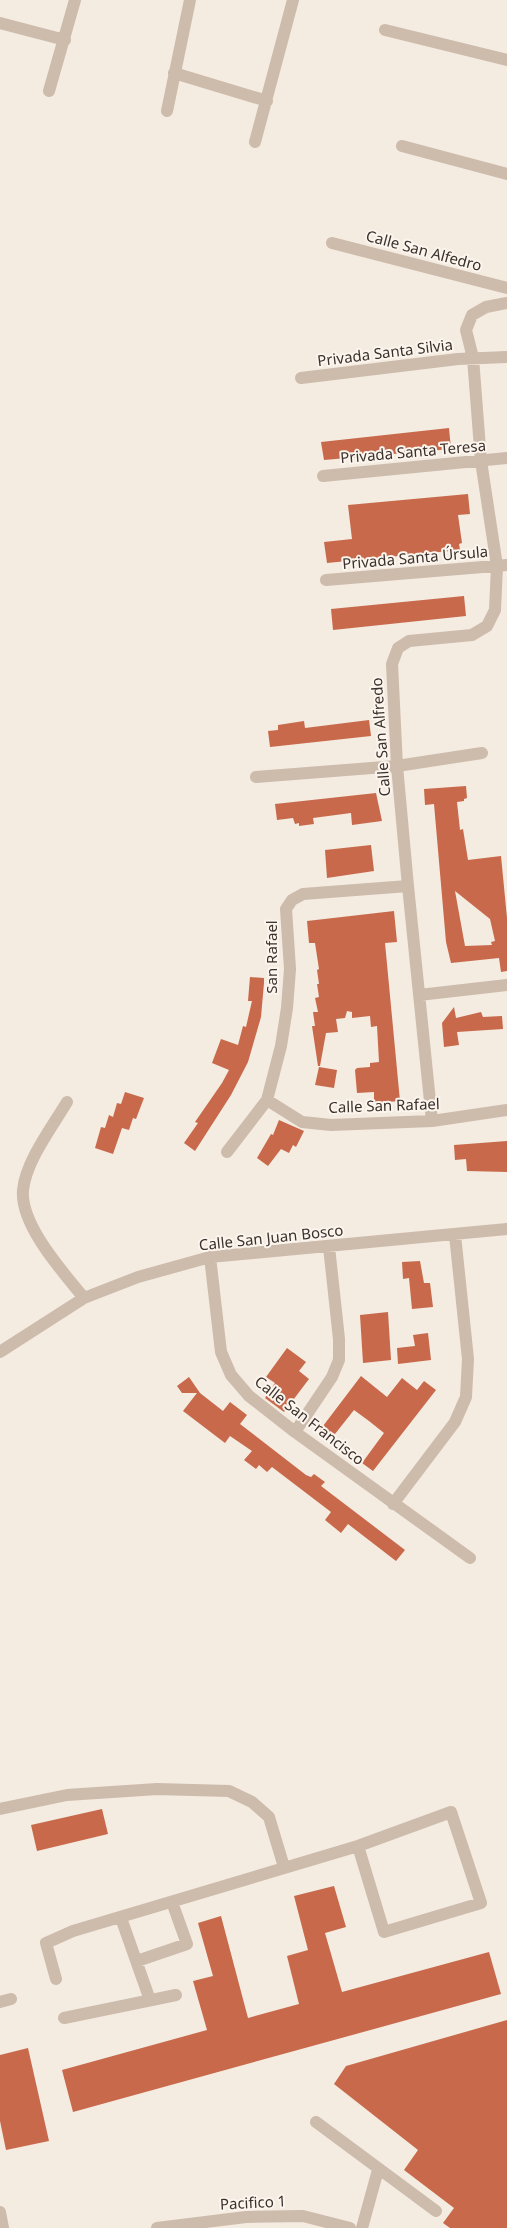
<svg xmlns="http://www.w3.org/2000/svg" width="507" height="2228" viewBox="0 0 507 2228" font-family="'Noto Sans',sans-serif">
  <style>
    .building { fill: #c8694b; fill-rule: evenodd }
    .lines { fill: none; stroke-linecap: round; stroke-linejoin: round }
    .minor { stroke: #cdbbac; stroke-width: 12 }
    .labels { text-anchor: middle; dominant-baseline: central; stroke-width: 4; stroke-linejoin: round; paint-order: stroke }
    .street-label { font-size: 15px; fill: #3b302b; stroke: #fbf5ee }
  </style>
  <rect width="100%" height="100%" fill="#f4ebe1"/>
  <path class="building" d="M 449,428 L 451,449 L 324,460 L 321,442 Z
    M 468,494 L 470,514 L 458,515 L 462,543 L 459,544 L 460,550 L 327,563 L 324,542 L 352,539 L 348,505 Z
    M 464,596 L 466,616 L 333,630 L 331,609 Z
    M 369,720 L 371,736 L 270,747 L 268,731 L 278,730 L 278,725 L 304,721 L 305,728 Z
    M 466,786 L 467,798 L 464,799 L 464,801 L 457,802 L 460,830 L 463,829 L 468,860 L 501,856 L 507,918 L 507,971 L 501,972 L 499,958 L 451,963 L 446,942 L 434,804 L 425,805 L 424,789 ZM 455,891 L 490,919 L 495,941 L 491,942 L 492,945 L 465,946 Z
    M 376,793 L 382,821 L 352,825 L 351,813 L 313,818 L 314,824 L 299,826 L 299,823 L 295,824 L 293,818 L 277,820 L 275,804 Z
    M 371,845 L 374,871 L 327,878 L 325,850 Z
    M 394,911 L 397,942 L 385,943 L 400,1101 L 374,1103 L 374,1092 L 357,1093 L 355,1070 L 357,1068 L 370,1067 L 370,1063 L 379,1062 L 377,1026 L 371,1027 L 370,1016 L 352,1018 L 352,1012 L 347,1011 L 345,1018 L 336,1019 L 338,1032 L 326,1033 L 320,1066 L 318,1066 L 312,1026 L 315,1026 L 313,1012 L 318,1012 L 315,998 L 319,997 L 317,984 L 319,984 L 317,970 L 319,969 L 315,943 L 309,943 L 307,921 Z
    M 250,977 L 264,978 L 264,983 L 261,1017 L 248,1062 L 231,1095 L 195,1151 L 184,1143 L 198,1123 L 195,1122 L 222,1083 L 229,1070 L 212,1063 L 221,1039 L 238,1045 L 243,1026 L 246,1027 L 252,1001 L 248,1001 Z
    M 454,1007 L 456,1018 L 481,1012 L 483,1017 L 502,1016 L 503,1029 L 457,1032 L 459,1045 L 444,1047 L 442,1023 Z
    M 319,1067 L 337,1070 L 334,1088 L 315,1085 Z
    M 125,1092 L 144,1098 L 136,1119 L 133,1118 L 129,1130 L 122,1128 L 113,1154 L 95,1148 L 101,1127 L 105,1128 L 109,1115 L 113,1117 L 117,1103 L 121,1104 Z
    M 279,1120 L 304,1131 L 296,1147 L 293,1145 L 289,1153 L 281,1149 L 268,1166 L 257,1158 L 271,1134 L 273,1135 Z
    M 507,1141 L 507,1172 L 467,1171 L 466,1159 L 455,1160 L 454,1145 Z
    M 420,1261 L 424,1283 L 430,1283 L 433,1307 L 412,1309 L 409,1278 L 403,1279 L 402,1262 Z
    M 388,1312 L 391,1360 L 363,1363 L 360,1315 Z
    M 428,1333 L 431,1360 L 398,1364 L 397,1348 L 415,1346 L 413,1335 Z
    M 287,1348 L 306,1362 L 299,1371 L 309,1379 L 284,1412 L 265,1398 L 275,1383 L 266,1377 Z
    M 361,1376 L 387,1397 L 402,1378 L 417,1390 L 424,1381 L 436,1390 L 373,1471 L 362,1463 L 384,1433 L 369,1421 L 354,1410 L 331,1439 L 320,1430 Z
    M 189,1377 L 200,1393 L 223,1411 L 230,1402 L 247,1415 L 240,1424 L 306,1475 L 311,1477 L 314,1474 L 325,1482 L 321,1486 L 405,1550 L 396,1561 L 348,1524 L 341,1533 L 325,1520 L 331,1512 L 272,1467 L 267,1472 L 259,1465 L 256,1469 L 244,1460 L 252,1451 L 230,1436 L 225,1443 L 183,1411 L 197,1393 L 182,1393 L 177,1386 Z
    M 102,1809 L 108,1834 L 37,1851 L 31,1825 Z
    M 334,1886 L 346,1927 L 325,1933 L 342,1992 L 489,1952 L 501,1994 L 73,2112 L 62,2070 L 207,2030 L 193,1981 L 213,1976 L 198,1923 L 221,1916 L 248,2018 L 299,2004 L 287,1956 L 308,1950 L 294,1896 Z
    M 507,2020 L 507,2228 L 450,2228 L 443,2223 L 454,2208 L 404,2170 L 418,2150 L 334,2084 L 346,2066 Z
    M 28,2048 L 49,2141 L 6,2150 L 0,2121 L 0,2055 Z"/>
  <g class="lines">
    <path class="minor" d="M 0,23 L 65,40
      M 385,30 L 507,60
      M 174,73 L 267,101
      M 49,91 L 75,0
      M 167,111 L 190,0
      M 255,142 L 293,0
      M 402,146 L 507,174
      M 332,243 L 507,288
      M 301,378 L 458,359 L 507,357
      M 323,476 L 507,458
      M 326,580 L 507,565
      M 256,777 L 397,766 L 482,753
      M 419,995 L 507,985
      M 267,1100 L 302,1122 L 331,1125 L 432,1121 L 507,1110
      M 67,1102 C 52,1127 26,1161 23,1190 C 20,1225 63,1272 84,1298
      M 432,1121 L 408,886 L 397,766 L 392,664 L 398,648 L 409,641 L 472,635 L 487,626 L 495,610 L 497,566 L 481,461 L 473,358 L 466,330 L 472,315 L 486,307 L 507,303
      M 227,1152 L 267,1100 L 281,1046 L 287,1008 L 290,969 L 286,909 L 292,900 L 303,894 L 408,886
      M 210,1257 L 221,1352 L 231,1375 L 249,1396 L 295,1432 L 470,1558
      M 0,1352 L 84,1298 L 138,1277 L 210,1257 L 507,1229
      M 295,1432 L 332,1377 L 339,1360 L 339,1339 L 329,1247
      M 393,1504 L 455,1422 L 466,1397 L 468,1359 L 455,1235
      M 0,1809 L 67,1795 L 157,1789 L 229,1791 L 252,1802 L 269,1817 L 284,1867
      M 121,1918 L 150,2000
      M 137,1961 L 187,1944 L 172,1902
      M 56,1979 L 46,1943 L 73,1931 L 358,1846 L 451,1812 L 481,1903 L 384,1932 L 358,1846
      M 0,2002 L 11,1999
      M 64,2018 L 176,1995
      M 316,2122 L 436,2211
      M 0,2212 L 3,2228
      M 157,2228 L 246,2217 L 303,2216 L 350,2228
      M 362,2228 L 378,2170"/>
  </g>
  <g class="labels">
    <g class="street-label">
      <text transform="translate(424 250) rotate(15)">Calle San Alfedro</text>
      <text transform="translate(385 352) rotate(-7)">Privada Santa Silvia</text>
      <text transform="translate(413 451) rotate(-5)">Privada Santa Teresa</text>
      <text transform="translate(415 557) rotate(-5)">Privada Santa Úrsula</text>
      <text transform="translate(380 737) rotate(-94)">Calle San Alfredo</text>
      <text transform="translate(271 957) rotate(-90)">San Rafael</text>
      <text transform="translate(384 1105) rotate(-2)">Calle San Rafael</text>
      <text transform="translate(271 1237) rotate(-6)">Calle San Juan Bosco</text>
      <text transform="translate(310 1420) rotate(38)">Calle San Francisco</text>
      <text transform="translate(253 2202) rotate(-3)">Pacifico 1</text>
    </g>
  </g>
</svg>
